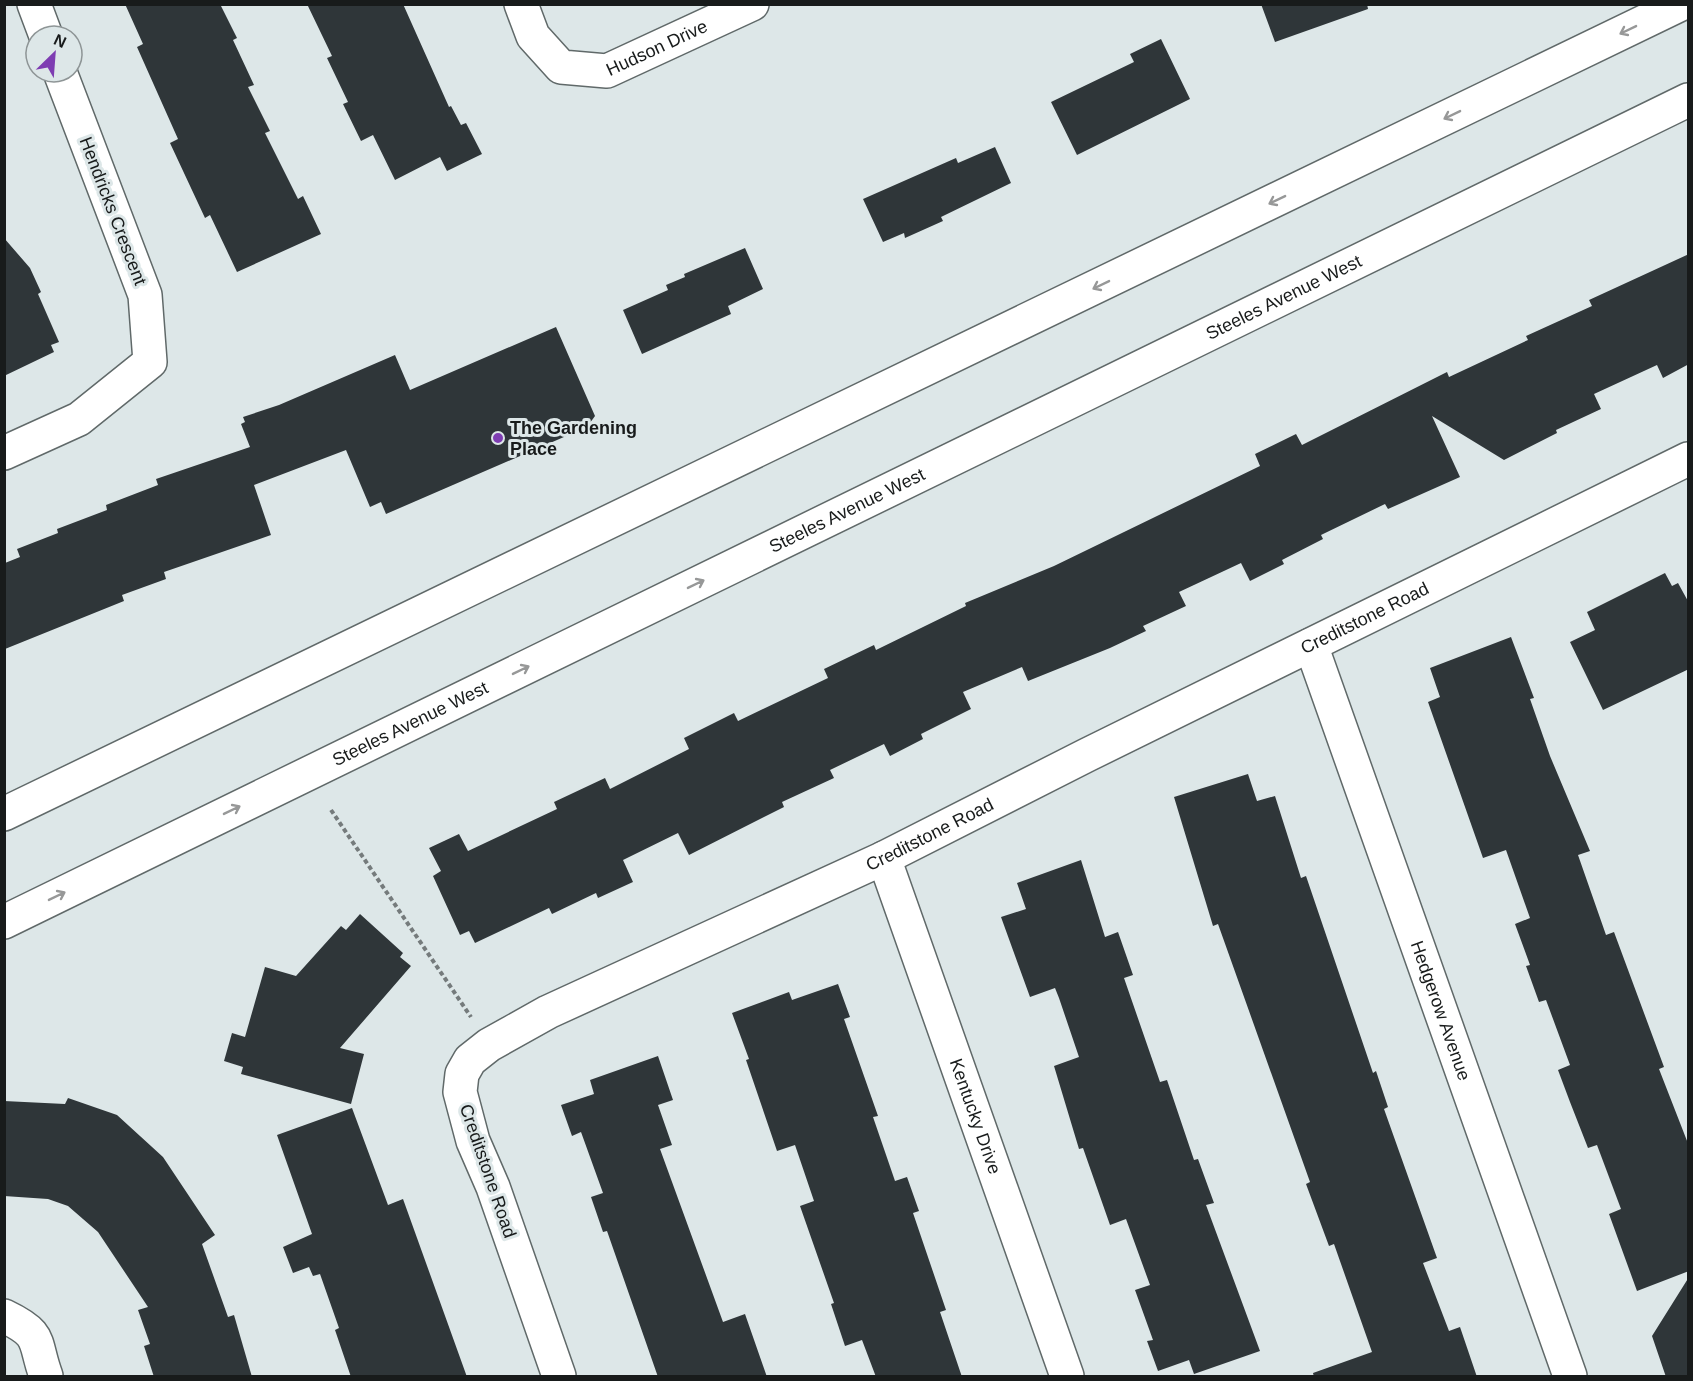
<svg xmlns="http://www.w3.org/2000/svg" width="1693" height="1381" viewBox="0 0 1693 1381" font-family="Arial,sans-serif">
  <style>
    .building { fill: #2f3639 }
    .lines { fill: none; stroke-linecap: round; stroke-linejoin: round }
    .minor-casing { stroke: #606969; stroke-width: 36 }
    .major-casing { stroke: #606969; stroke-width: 36 }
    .path { stroke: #757b7c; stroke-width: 4; stroke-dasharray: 4.5 3; stroke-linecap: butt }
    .minor { stroke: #fff; stroke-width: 33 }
    .major { stroke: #fff; stroke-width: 33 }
    .oneway { stroke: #979898 }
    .poi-dot { fill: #7e3db2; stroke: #dde7e8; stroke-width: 2 }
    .labels { text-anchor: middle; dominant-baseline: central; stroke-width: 6; stroke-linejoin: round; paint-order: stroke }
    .street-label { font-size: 18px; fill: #181b1b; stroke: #dde7e8 }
    .poi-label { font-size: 18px; font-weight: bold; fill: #181b1b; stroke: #dde7e8; text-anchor: start }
  </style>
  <rect width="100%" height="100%" fill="#dde7e8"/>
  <path class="building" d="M 125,4 L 220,4 L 237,38 L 233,40 L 254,85 L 248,87 L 270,131 L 265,133 L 298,199 L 303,196 L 321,234 L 237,272 L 210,215 L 205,218 L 170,143 L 178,139 L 137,47 L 143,44 Z
    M 307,4 L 403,4 L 449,107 L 451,106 L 461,125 L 466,123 L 482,154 L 447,171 L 440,157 L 395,180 L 373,135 L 361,141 L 343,104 L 348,102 L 327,58 L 332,56 Z
    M 1261,4 L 1367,4 L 1368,9 L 1275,42 Z
    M 1161,39 L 1190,99 L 1077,155 L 1051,102 L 1134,62 L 1130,54 Z
    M 995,147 L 1011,183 L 941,217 L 943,221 L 905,238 L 904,233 L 883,242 L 863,199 L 956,158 L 958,163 Z
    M 4,238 L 30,268 L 41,292 L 38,294 L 59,342 L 51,345 L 54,352 L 4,376 Z
    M 745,248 L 763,289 L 728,306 L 731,314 L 642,354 L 623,310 L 668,290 L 666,285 L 685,277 L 684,274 Z
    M 1689,254 L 1689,364 L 1663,378 L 1657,365 L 1594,394 L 1601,409 L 1556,430 L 1557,433 L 1504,460 L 1432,416 L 1460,477 L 1388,509 L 1385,504 L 1321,535 L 1323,539 L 1282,560 L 1284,564 L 1250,581 L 1241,563 L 1179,592 L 1186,606 L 1143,626 L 1146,631 L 1110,648 L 1028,681 L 1022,667 L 963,692 L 971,709 L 921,734 L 923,739 L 890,756 L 884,744 L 830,770 L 834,778 L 782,802 L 784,807 L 689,855 L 678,833 L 623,860 L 633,882 L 598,898 L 596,893 L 552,914 L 549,908 L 475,943 L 469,931 L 460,935 L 433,876 L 441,871 L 429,848 L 459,834 L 468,851 L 557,809 L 554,802 L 605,778 L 610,789 L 689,749 L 684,738 L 734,713 L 738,721 L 828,678 L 824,669 L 874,645 L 876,650 L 966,606 L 965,603 L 1054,566 L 1260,466 L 1255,454 L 1296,434 L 1302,445 L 1447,372 L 1449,377 L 1528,340 L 1526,336 L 1592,306 L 1589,300 Z
    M 556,327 L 595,416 L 587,427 L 386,514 L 381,502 L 370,507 L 346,450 L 254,485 L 271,535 L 164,572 L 166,579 L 122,595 L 124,601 L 5,649 L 5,563 L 20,557 L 17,549 L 58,533 L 57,529 L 107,510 L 106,505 L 158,485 L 156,479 L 250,447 L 241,424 L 245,422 L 243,417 L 279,405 L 395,355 L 410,390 Z
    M 1665,573 L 1672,586 L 1678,583 L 1689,603 L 1689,669 L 1603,710 L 1570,642 L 1595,630 L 1587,612 Z
    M 1511,637 L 1534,698 L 1530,699 L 1550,756 L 1590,851 L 1578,855 L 1606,935 L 1614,932 L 1664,1067 L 1659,1069 L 1689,1146 L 1689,1271 L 1637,1291 L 1609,1214 L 1621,1209 L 1597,1145 L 1588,1148 L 1570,1102 L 1558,1070 L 1570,1065 L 1546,1000 L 1539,1002 L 1526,966 L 1530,965 L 1515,924 L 1530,918 L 1506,850 L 1483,858 L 1428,702 L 1440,697 L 1430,668 Z
    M 1248,774 L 1257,801 L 1275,796 L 1301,878 L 1306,876 L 1373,1073 L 1376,1071 L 1388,1107 L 1384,1109 L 1437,1258 L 1423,1263 L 1449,1331 L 1460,1327 L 1477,1377 L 1314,1377 L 1313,1373 L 1372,1352 L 1334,1244 L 1329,1246 L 1306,1184 L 1310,1182 L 1218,924 L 1213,926 L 1174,797 Z
    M 1081,860 L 1105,937 L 1118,932 L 1133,975 L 1124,978 L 1160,1082 L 1167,1080 L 1194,1160 L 1198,1159 L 1214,1203 L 1206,1205 L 1260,1351 L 1194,1374 L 1189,1360 L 1158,1371 L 1147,1341 L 1153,1340 L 1135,1290 L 1150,1285 L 1126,1219 L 1110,1225 L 1083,1148 L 1079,1149 L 1054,1066 L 1079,1057 L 1059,998 L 1055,988 L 1030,997 L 1001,917 L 1026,909 L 1017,883 Z
    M 360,914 L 403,953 L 400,957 L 411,966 L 340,1048 L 364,1054 L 351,1104 L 241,1074 L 243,1067 L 224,1061 L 232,1033 L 245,1037 L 265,967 L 296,976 L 341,926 L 346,930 Z
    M 838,984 L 850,1017 L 844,1019 L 878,1116 L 873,1117 L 895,1181 L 907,1177 L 919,1211 L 913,1213 L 946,1310 L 940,1312 L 962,1377 L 876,1377 L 862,1340 L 845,1346 L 831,1304 L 834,1303 L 800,1206 L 814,1201 L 795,1145 L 777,1151 L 746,1060 L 749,1059 L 732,1013 L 789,992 L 792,1000 Z
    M 658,1056 L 673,1100 L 658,1105 L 672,1145 L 660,1149 L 723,1322 L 745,1314 L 767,1377 L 658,1377 L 607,1231 L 603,1232 L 591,1197 L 603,1193 L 581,1132 L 572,1136 L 561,1105 L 594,1094 L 590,1080 Z
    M 68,1098 L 117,1115 L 163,1157 L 215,1235 L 202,1244 L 228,1317 L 234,1315 L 252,1377 L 154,1377 L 144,1346 L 150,1344 L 138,1310 L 148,1307 L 98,1232 L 68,1206 L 48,1199 L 4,1196 L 4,1101 L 65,1104 Z
    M 352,1108 L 388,1205 L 403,1199 L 467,1377 L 351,1377 L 335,1330 L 339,1328 L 320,1274 L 313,1276 L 309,1267 L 293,1273 L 283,1247 L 312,1234 L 277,1135 Z
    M 1689,1277 L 1689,1377 L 1666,1377 L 1652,1336 Z"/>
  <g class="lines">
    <g class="minor-casing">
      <g id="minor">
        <path d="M 34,4 L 46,36"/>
        <path id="s1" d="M 521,4 L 533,36 L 561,67 L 607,71 L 752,4"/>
        <path d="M 4,453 L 79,419 L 150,362 L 145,295 L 60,72"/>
        <path id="s2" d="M 1311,645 L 1570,1376"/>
        <path id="s3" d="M 884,858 L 1067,1376"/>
        <path d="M 4,1316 C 44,1335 33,1341 46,1376"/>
        <path id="s4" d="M 559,1376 L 493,1187 L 473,1141 L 460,1092 L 462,1074 L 470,1060 L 489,1045 L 548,1012 L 884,858 L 1087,755 L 1688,459"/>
      </g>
    </g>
    <g class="major-casing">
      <g id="major">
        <path d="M 4,814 L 1681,4"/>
        <path id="s5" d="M 4,922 L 1688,100"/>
      </g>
    </g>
    <path class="path" d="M 331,810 L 471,1017"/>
    <use href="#minor" class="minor"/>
    <use href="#major" class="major"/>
  </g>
  <defs><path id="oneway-shaft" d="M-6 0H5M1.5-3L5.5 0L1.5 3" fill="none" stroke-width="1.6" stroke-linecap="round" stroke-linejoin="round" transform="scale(1.5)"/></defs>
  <g class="oneway">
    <use href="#oneway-shaft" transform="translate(1628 30) rotate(154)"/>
    <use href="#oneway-shaft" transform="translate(1452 115) rotate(154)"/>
    <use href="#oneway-shaft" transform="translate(1277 200) rotate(154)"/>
    <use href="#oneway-shaft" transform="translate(1101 285) rotate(154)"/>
    <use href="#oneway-shaft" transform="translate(696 584) rotate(-26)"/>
    <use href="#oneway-shaft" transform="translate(521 670) rotate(-26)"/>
    <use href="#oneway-shaft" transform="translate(232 810) rotate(-26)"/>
    <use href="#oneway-shaft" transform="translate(57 896) rotate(-26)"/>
  </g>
  <circle class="poi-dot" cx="498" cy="438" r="6"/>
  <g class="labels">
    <g class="street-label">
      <text stroke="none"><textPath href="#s1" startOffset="177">Hudson Drive</textPath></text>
      <text transform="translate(113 211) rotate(69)">Hendricks Crescent</text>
      <text stroke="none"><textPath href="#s5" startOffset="1424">Steeles Avenue West</textPath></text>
      <text stroke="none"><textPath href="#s5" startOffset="938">Steeles Avenue West</textPath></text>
      <text stroke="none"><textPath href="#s4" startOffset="1334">Creditstone Road</textPath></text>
      <text stroke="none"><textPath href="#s5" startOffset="452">Steeles Avenue West</textPath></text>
      <text stroke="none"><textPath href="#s4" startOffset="848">Creditstone Road</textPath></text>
      <text stroke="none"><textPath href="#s2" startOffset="388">Hedgerow Avenue</textPath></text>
      <text stroke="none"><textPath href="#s3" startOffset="274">Kentucky Drive</textPath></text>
      <text transform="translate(488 1171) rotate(71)">Creditstone Road</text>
    </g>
    <g class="poi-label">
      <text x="510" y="428">The Gardening<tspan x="510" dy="21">Place</tspan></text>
    </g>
  </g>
  <rect width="1693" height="1381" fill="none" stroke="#181b1b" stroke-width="12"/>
  <g transform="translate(54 54) rotate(25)"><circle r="28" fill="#dde7e8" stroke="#8e9596" stroke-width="1.5"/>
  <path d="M0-4.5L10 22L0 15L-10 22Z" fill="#7e3db2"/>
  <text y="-9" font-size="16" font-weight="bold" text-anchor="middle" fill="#181b1b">N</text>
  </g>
</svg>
